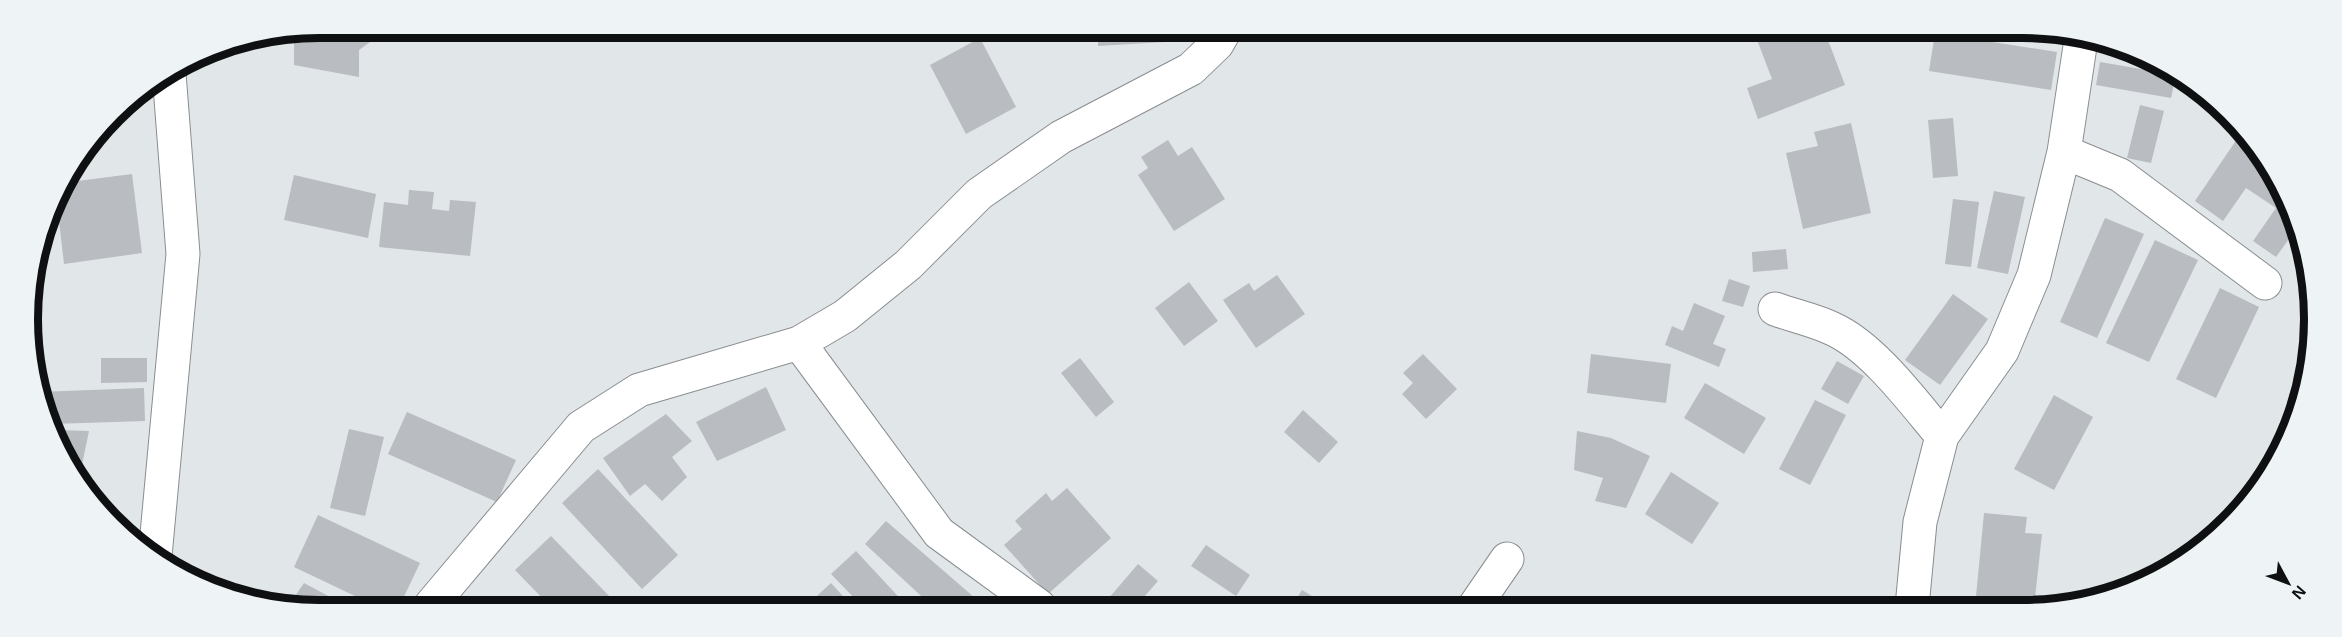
<svg xmlns="http://www.w3.org/2000/svg" width="2342" height="637" viewBox="0 0 2342 637" font-family="Arial,sans-serif">
  <style>
    .building { fill: #b9bcc0 }
    .lines { fill: none; stroke-linecap: round; stroke-linejoin: round }
    .minor-casing { stroke: #898d90; stroke-width: 35 }
    .minor { stroke: #fff; stroke-width: 33 }
    .rim { fill: none; stroke: #0f1011; stroke-width: 8 }
  </style>
  <rect width="100%" height="100%" fill="#e1e6e9"/>
  <path class="building" d="M 318,27 L 381,27 L 380,35 L 359,50 L 359,77 L 294,65 L 294,34 L 287,33 Z
    M 1098,29 L 1182,30 L 1182,41 L 1098,46 Z
    M 1754,32 L 1825,32 L 1845,85 L 1758,119 L 1747,88 L 1772,79 Z
    M 1935,33 L 2057,52 L 2051,90 L 1929,71 Z
    M 980,38 L 1016,107 L 966,134 L 930,65 Z
    M 2100,62 L 2176,75 L 2171,98 L 2096,85 Z
    M 2140,105 L 2164,111 L 2151,163 L 2127,158 Z
    M 1953,118 L 1958,176 L 1933,178 L 1928,120 Z
    M 1851,123 L 1871,213 L 1803,229 L 1786,153 L 1818,146 L 1814,132 Z
    M 2237,139 L 2267,160 L 2296,229 L 2276,257 L 2253,241 L 2276,208 L 2246,188 L 2223,221 L 2195,201 Z
    M 1168,140 L 1178,156 L 1192,147 L 1225,199 L 1174,231 L 1138,175 L 1148,168 L 1141,157 Z
    M 132,174 L 142,253 L 64,264 L 56,195 L 57,190 L 62,183 Z
    M 294,175 L 376,194 L 368,238 L 284,220 Z
    M 409,190 L 434,192 L 432,209 L 449,211 L 450,200 L 476,202 L 470,256 L 379,247 L 384,202 L 408,205 Z
    M 1994,191 L 2025,197 L 2008,274 L 1977,268 Z
    M 1953,199 L 1979,202 L 1971,267 L 1945,264 Z
    M 2105,218 L 2144,234 L 2097,338 L 2060,322 Z
    M 2155,240 L 2198,260 L 2149,362 L 2106,343 Z
    M 1786,249 L 1788,269 L 1753,272 L 1752,252 Z
    M 1277,275 L 1305,314 L 1256,348 L 1223,300 L 1249,283 L 1254,291 Z
    M 1729,279 L 1750,286 L 1743,307 L 1722,301 Z
    M 1189,282 L 1218,321 L 1184,346 L 1155,308 Z
    M 2220,288 L 2259,307 L 2216,398 L 2176,379 Z
    M 1953,294 L 1988,319 L 1940,385 L 1905,360 Z
    M 1694,303 L 1725,316 L 1713,344 L 1726,349 L 1719,367 L 1665,345 L 1672,326 L 1683,331 Z
    M 1423,354 L 1457,389 L 1426,419 L 1402,394 L 1413,383 L 1403,373 Z
    M 1591,354 L 1671,364 L 1666,403 L 1587,393 Z
    M 101,358 L 147,358 L 147,382 L 101,383 Z
    M 1080,358 L 1114,402 L 1096,417 L 1061,373 Z
    M 1837,361 L 1864,376 L 1848,404 L 1821,389 Z
    M 1705,383 L 1766,418 L 1744,454 L 1684,418 Z
    M 766,387 L 786,430 L 717,461 L 696,422 Z
    M 144,388 L 145,421 L 52,424 L 38,397 L 38,392 Z
    M 2054,395 L 2093,417 L 2054,490 L 2014,469 Z
    M 1815,400 L 1846,415 L 1810,485 L 1779,469 Z
    M 1303,410 L 1338,442 L 1319,463 L 1284,432 Z
    M 407,412 L 516,460 L 497,502 L 388,454 Z
    M 666,414 L 692,441 L 672,457 L 687,477 L 662,501 L 645,484 L 630,496 L 603,458 Z
    M 349,429 L 384,437 L 365,516 L 330,508 Z
    M 55,430 L 89,431 L 79,479 Z
    M 1577,431 L 1611,438 L 1650,456 L 1626,508 L 1595,501 L 1603,478 L 1574,470 Z
    M 598,469 L 678,555 L 642,589 L 562,503 Z
    M 1671,472 L 1719,503 L 1692,544 L 1645,514 Z
    M 1067,488 L 1111,538 L 1048,594 L 1004,545 L 1022,529 L 1015,521 L 1046,493 L 1052,501 Z
    M 1984,513 L 2027,517 L 2025,533 L 2042,534 L 2034,607 L 1975,607 Z
    M 318,515 L 420,563 L 400,605 L 374,605 L 294,567 Z
    M 886,521 L 975,598 L 968,606 L 932,606 L 865,544 Z
    M 551,536 L 613,600 L 608,605 L 549,605 L 515,570 Z
    M 1206,545 L 1250,575 L 1236,596 L 1191,566 Z
    M 856,551 L 907,606 L 861,605 L 831,574 Z
    M 1138,564 L 1158,581 L 1136,606 L 1102,606 Z
    M 304,583 L 345,605 L 289,605 Z
    M 831,583 L 851,605 L 807,605 Z
    M 1302,590 L 1328,606 L 1292,606 Z"/>
  <g class="lines">
    <g class="minor-casing">
      <path id="minor" d="M 2064,152 L 2120,175 L 2265,283
        M 1775,309 C 1794,316 1815,320 1833,329 C 1873,347 1914,403 1942,436
        M 799,343 L 939,533 L 1039,606
        M 155,556 L 183,254 L 169,73
        M 431,605 L 581,427 L 639,390 L 799,343 L 845,316 L 908,265 L 979,194 L 1061,137 L 1191,69 L 1217,44 L 1225,30
        M 1474,607 L 1507,559
        M 1912,607 L 1920,522 L 1942,436 L 2002,351 L 2034,275 L 2064,152 L 2082,33"/>
    </g>
    <use href="#minor" class="minor"/>
  </g>
  <path d="M0 0H2342V637H0ZM319 38H2023A281 281 0 0 1 2304 319V319A281 281 0 0 1 2023 600H319A281 281 0 0 1 38 319V319A281 281 0 0 1 319 38Z" fill="#eef3f6" fill-rule="evenodd"/>
  <path class="rim" d="M319 38H2023A281 281 0 0 1 2304 319V319A281 281 0 0 1 2023 600H319A281 281 0 0 1 38 319V319A281 281 0 0 1 319 38Z"/>
  <g transform="translate(2288 583) rotate(131)" stroke="#eef3f6" stroke-width="4.5" paint-order="stroke">
  <path d="M0-4.5L10 22L0 15L-10 22Z" fill="#0f1011"/>
  <text y="-9" font-size="16" font-weight="bold" text-anchor="middle" fill="#0f1011">N</text>
  </g>
</svg>
